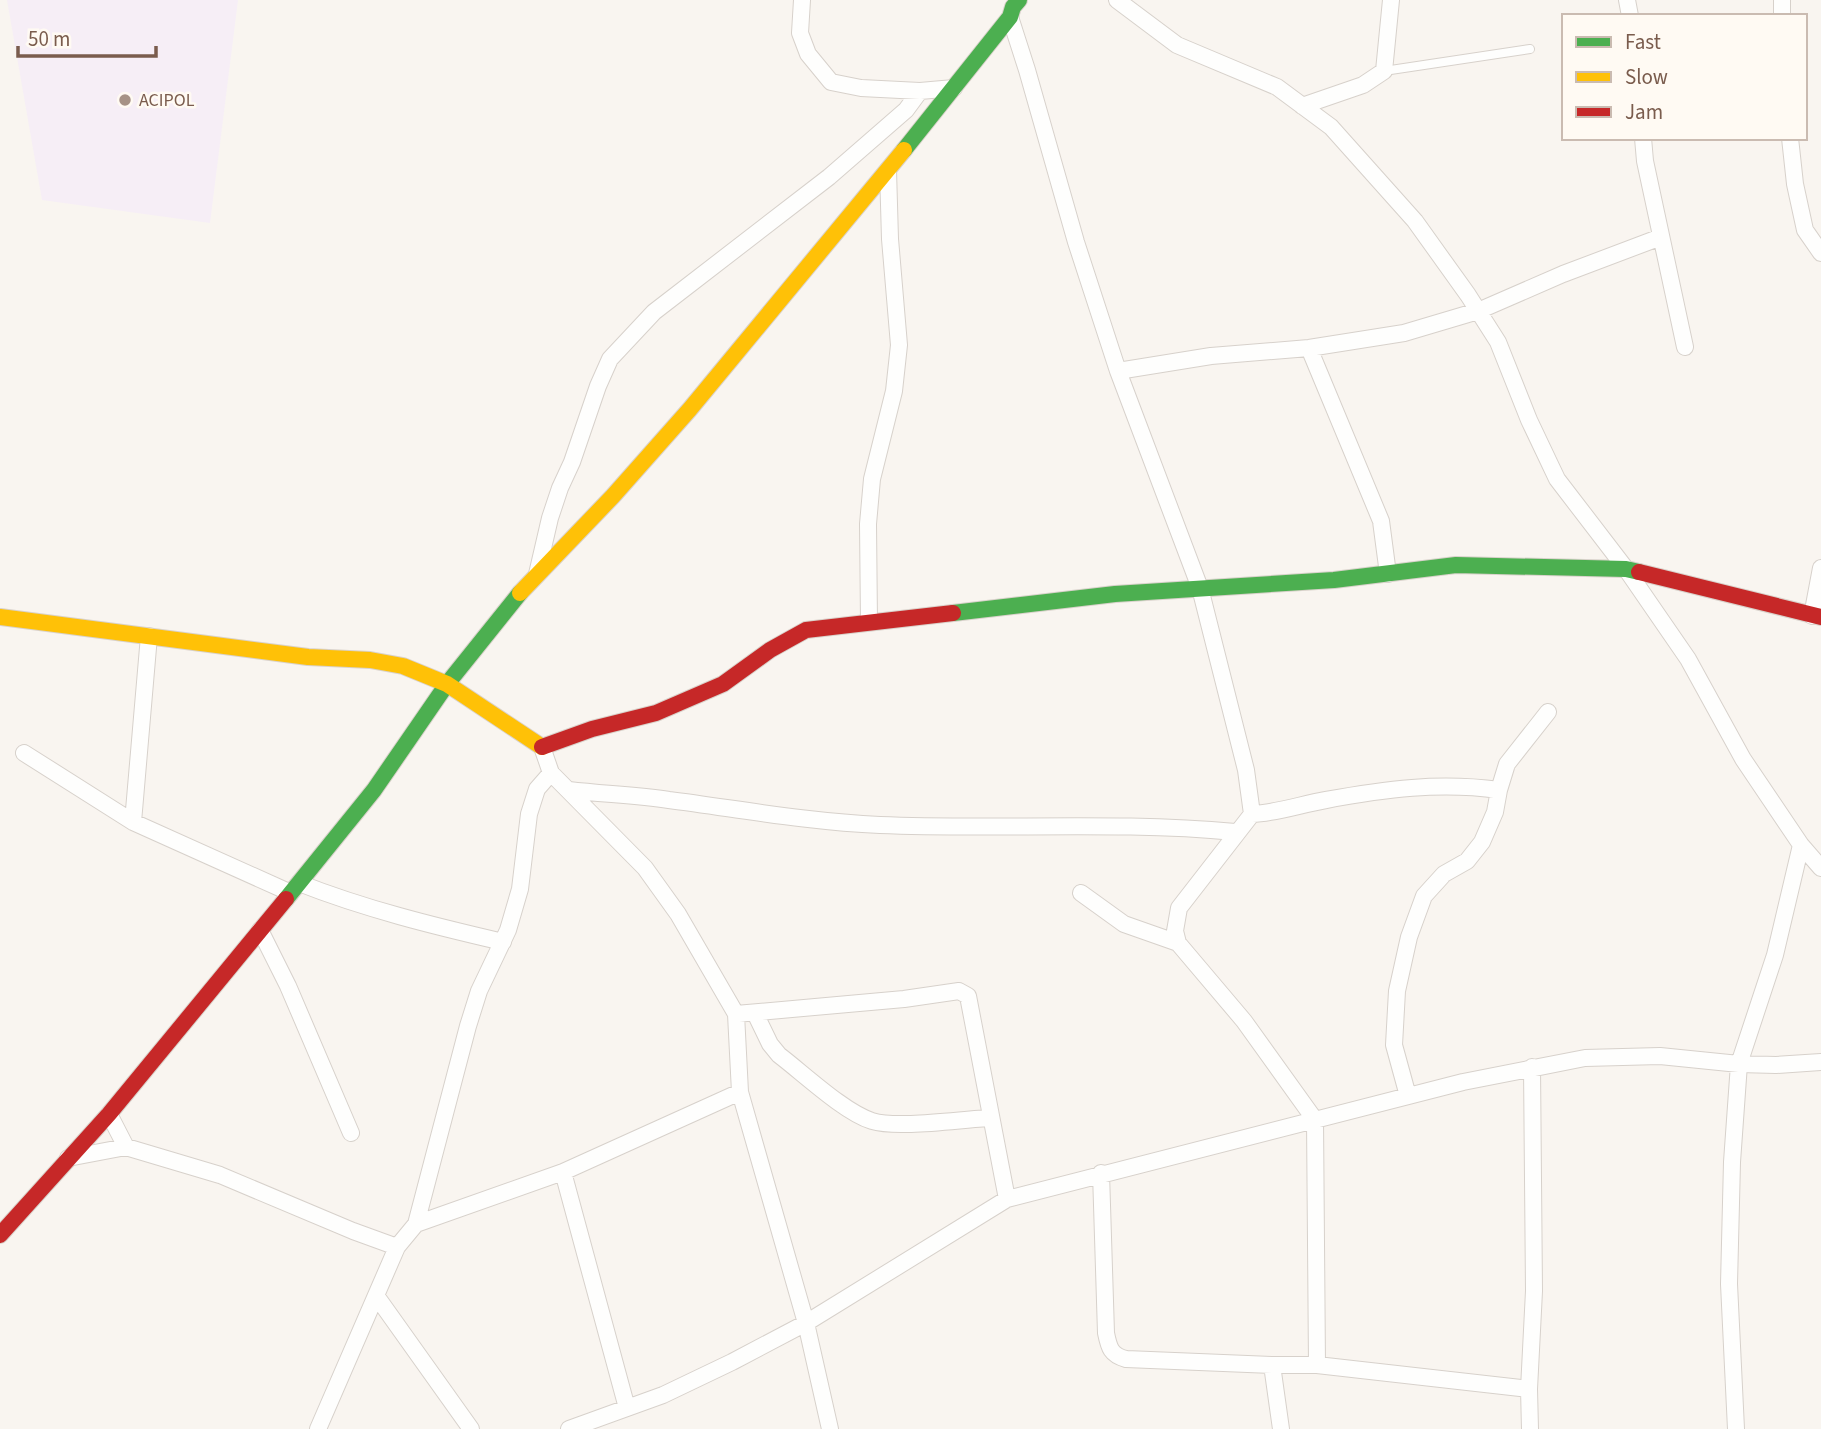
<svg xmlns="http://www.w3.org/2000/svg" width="1821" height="1429" viewBox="0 0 1821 1429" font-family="'Source Sans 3',sans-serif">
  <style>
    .education { fill: #f6eef6 }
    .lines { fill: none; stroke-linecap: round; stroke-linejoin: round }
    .lane-casing { stroke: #d7d1cb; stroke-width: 10 }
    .street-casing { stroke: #d7d1cb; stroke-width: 18 }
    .fast-casing { stroke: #d9d2cb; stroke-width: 18 }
    .slow-casing { stroke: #d9d2cb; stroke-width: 18 }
    .jam-casing { stroke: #d9d2cb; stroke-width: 18 }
    .lane { stroke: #fefefd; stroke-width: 8 }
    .street { stroke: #fefefd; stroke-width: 16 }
    .fast { stroke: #4caf50; stroke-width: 16 }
    .slow { stroke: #ffc107; stroke-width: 16 }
    .jam { stroke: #c62828; stroke-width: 16 }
    .poi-dot { fill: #a69286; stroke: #fffaf3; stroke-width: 2.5 }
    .labels { text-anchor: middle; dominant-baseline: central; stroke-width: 5; stroke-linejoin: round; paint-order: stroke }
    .poi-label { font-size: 18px; fill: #7a5c4d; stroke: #fffaf3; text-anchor: start }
  </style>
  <rect width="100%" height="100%" fill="#f9f5f0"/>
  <path class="education" d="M 7,0 L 238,0 L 210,223 L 42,200 Z"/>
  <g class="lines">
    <g class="lane-casing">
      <path id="lane" d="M 1384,71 L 1530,49"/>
    </g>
    <g class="street-casing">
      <path id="street" d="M 802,0 L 800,33 L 808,54 L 831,82 L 861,88 L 920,91 L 954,88
        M 1117,0 L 1177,45 L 1277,87 L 1331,127 L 1415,221 L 1468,295 L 1498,342 L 1529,420 L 1557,479 L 1626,569 L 1688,659 L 1743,759 L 1801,845 L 1821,868
        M 1627,0 L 1630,16
        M 1782,16 L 1782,0
        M 1010,17 L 1027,70 L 1076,242 L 1118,371 L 1200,588 L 1246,770 L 1252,814 L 1179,908 L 1175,931 L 1178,943
        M 1302,106 L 1363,85 L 1384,71 L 1391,0
        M 1643,138 L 1645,161 L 1685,347
        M 1790,138 L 1795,184 L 1805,230 L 1821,253
        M 1309,348 L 1381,521 L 1388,574
        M 1118,371 L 1211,356 L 1309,348 L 1404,333 L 1478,311 L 1563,274 L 1661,237
        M 537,574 L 550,518 L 560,488 L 572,462 L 598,386 L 610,359 L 654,312 L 829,177 L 906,110 L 920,91
        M 1812,616 L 1821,568
        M 869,622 L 868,524 L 872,479 L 894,391 L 899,345 L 890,239 L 888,170
        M 542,747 L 551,773 L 645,868 L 678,914 L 736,1014 L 740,1092 L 806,1323 L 830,1429
        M 24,753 L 133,822 L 291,893
        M 569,790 C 602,794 636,795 669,800 C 739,809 809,822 880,825 C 998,830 1117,821 1235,832
        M 1252,814 C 1277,813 1302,804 1326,800 C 1385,789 1439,782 1499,790
        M 133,822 L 149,636
        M 299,883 C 365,909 434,926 503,942
        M 1081,893 L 1124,924 L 1178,943 L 1244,1021 L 1315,1120 L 1317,1365
        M 260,930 L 288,986 L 351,1133
        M 755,1013 L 770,1044 L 779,1055 C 804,1074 844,1112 872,1121 C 898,1129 962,1119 991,1118
        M 736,1014 L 904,999 L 959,991 L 968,996 L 1007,1199
        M 1408,1096 L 1394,1045 L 1397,991 L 1409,937 L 1424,896 L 1444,874 L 1467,861 L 1482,842 L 1495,812 L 1499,790 L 1507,764 L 1548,712
        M 109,1114 L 126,1147
        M 68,1158 L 126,1147 L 220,1175 L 353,1231 L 397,1247
        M 563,1172 L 627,1408
        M 1101,1173 L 1106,1333 C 1109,1348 1111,1355 1126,1359 L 1272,1365 L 1317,1365 L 1529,1389
        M 416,1224 L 468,1026 L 479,991 L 508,930 L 520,889 L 529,814 L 537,789 L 551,773
        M 377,1297 L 471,1429
        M 1272,1365 L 1281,1429
        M 318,1429 L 397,1247 L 416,1224 L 563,1172 L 740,1092
        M 569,1429 L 663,1395 L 732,1362 L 806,1323 L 1007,1199 L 1463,1082 L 1585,1058 L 1660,1056 L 1739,1064 L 1776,1065 L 1821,1062
        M 1530,1429 L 1529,1389 L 1534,1291 L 1532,1067
        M 1736,1429 L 1729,1284 L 1732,1162 L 1739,1064 L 1775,955 L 1801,845"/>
    </g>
    <g class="fast-casing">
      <path id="fast" d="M 904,150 L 1010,17 L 1013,7 L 1019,0
        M 953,613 L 1115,594 L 1334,580 L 1456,565 L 1626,569 L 1639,572
        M 286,899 L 374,790 L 447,684 L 520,593"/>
    </g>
    <g class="slow-casing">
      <path id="slow" d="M 520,593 L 613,496 L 690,409 L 904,150
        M 0,617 L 308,657 L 370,660 L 403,666 L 447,684 L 542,747"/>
    </g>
    <g class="jam-casing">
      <path id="jam" d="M 1639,572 L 1821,617
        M 542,747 L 592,729 L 656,713 L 723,684 L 770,650 L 806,630 L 953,613
        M 0,1235 L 109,1114 L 286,899"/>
    </g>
    <use href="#lane" class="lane"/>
    <use href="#street" class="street"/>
    <use href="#fast" class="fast"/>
    <use href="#slow" class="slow"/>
    <use href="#jam" class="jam"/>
  </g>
  <circle class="poi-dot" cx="125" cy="100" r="7"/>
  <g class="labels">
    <g class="poi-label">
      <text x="139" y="100">ACIPOL</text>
    </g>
  </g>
  <rect x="1562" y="14" width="245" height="126" fill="#fffaf3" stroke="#cabbb1" stroke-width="2"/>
  <rect x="1576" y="37" width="35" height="10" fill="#4caf50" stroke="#cabbb1" stroke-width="2"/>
  <text x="1625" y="49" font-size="21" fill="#7a5c4d">Fast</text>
  <rect x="1576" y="72" width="35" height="10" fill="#ffc107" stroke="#cabbb1" stroke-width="2"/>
  <text x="1625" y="84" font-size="21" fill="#7a5c4d">Slow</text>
  <rect x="1576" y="107" width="35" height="10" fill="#c62828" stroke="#cabbb1" stroke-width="2"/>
  <text x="1625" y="119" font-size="21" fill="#7a5c4d">Jam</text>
  <path d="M18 46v10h138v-10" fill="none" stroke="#7a5c4d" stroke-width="3.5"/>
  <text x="28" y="46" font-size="21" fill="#7a5c4d" stroke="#fffaf3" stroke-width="5" paint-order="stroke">50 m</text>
</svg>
